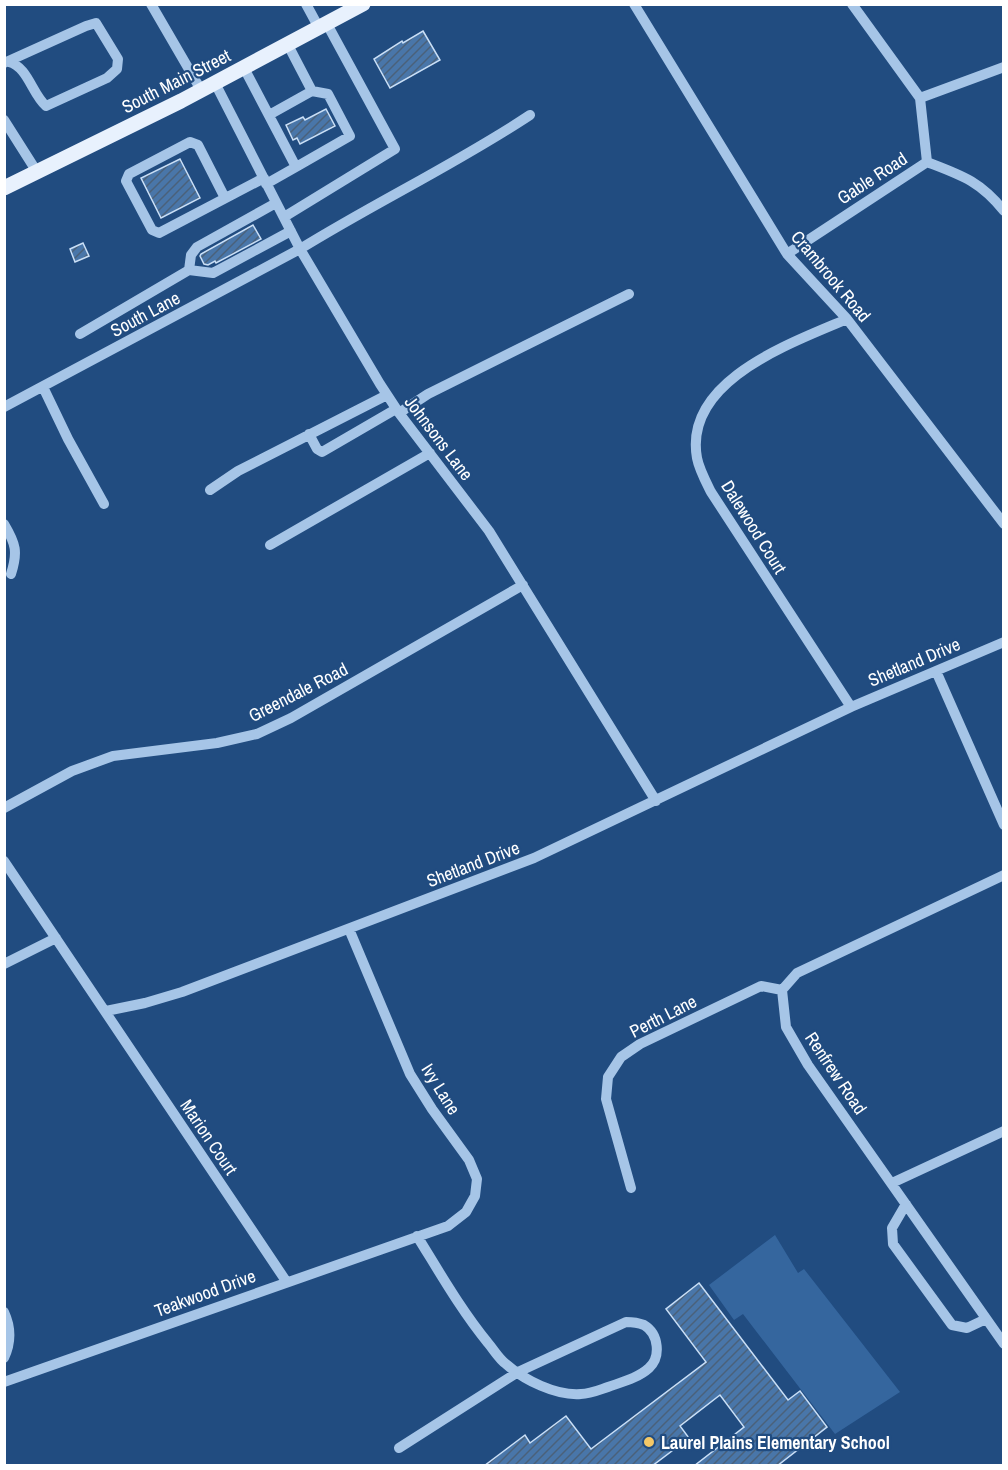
<svg xmlns="http://www.w3.org/2000/svg" width="1008" height="1470" viewBox="0 0 1008 1470" font-family="'Archivo Narrow',sans-serif">
  <style>
    .garden { fill: #35669e }
    .building { fill: url(#building-hatch); stroke: #cadff6; stroke-width: 1.5 }
    .lines { fill: none; stroke-linecap: round; stroke-linejoin: round }
    .minor { stroke: #a6c5e7; stroke-width: 10 }
    .major { stroke: #e8f1fd; stroke-width: 15 }
    .poi-dot { fill: #f4c867; stroke: #214c80; stroke-width: 2 }
    .labels { text-anchor: middle; dominant-baseline: central; stroke-width: 4.5; stroke-linejoin: round; paint-order: stroke }
    .street-label { font-size: 18px; fill: #fff; stroke: #214c80 }
    .poi-label { font-size: 18px; font-weight: bold; fill: #fff; stroke: #214c80; text-anchor: start }
  </style>
  <defs>
    <pattern id="building-hatch" width="6" height="6" patternUnits="userSpaceOnUse" patternTransform="scale(1.5)"><rect width="6" height="6" fill="#4976a9"/><path d="M-1 1l2-2M0 6l6-6M5 7l2-2" fill="none" stroke="#4a617a"/></pattern>
  </defs>
  <rect width="100%" height="100%" fill="#214c80"/>
  <path class="garden" d="M 775,1235 L 798,1273 L 804,1269 L 900,1392 L 835,1434 L 743,1314 L 734,1320 L 709,1285 Z"/>
  <path class="building" d="M 423,31 L 440,60 L 390,88 L 374,59 L 402,41 L 403,43 Z
    M 326,109 L 335,126 L 300,144 L 297,138 L 293,140 L 286,125 L 303,117 L 305,120 Z
    M 180,159 L 200,198 L 161,218 L 141,178 Z
    M 253,225 L 261,239 L 216,263 L 215,261 L 208,265 L 204,264 L 200,256 L 201,254 Z
    M 83,243 L 89,256 L 75,262 L 70,249 Z
    M 699,1283 L 788,1400 L 800,1391 L 827,1427 L 777,1466 L 694,1466 L 744,1427 L 720,1395 L 680,1426 L 689,1438 L 652,1466 L 484,1466 L 525,1435 L 530,1443 L 566,1416 L 591,1449 L 706,1362 L 666,1309 Z"/>
  <g class="lines">
    <path class="minor" d="M 151,4 L 201,90
      M 306,4 L 319,28
      M 634,4 L 787,254 L 847,319 L 1004,524
      M 852,4 L 920,98 L 927,162
      M 288,45 L 312,91
      M 4,63 L 86,26 L 96,23 L 118,59 L 117,69 L 107,78 L 46,106 C 32,94 28,67 9,62
      M 244,68 L 296,167 L 266,184
      M 215,83 L 300,249 L 380,384 L 399,413 L 489,531 L 656,801
      M 920,98 L 1004,67
      M 269,115 L 312,91 L 328,94 L 350,136 L 296,167
      M 4,120 L 37,172
      M 927,162 C 961,175 980,181 1004,211
      M 225,198 L 198,145 L 190,142 L 129,174 L 126,181 L 152,230 L 159,233 L 264,178
      M 276,203 L 197,247 L 191,255 L 189,270 L 213,273 L 291,231
      M 284,217 L 395,149 L 327,24
      M 787,254 L 927,162
      M 847,319 C 792,343 683,380 697,458 C 699,469 706,482 711,492 L 851,707
      M 80,334 L 189,270
      M 43,387 L 68,439 L 104,504
      M 4,407 L 300,249 C 376,202 456,164 530,115
      M 399,413 L 428,394 L 629,294
      M 309,434 L 317,449 L 322,452 L 396,409
      M 210,490 L 238,471 L 387,395
      M 4,524 C 16,544 18,552 11,574
      M 270,545 L 430,453
      M 936,671 L 1004,825
      M 4,808 L 72,771 L 113,756 L 217,743 L 257,734 L 291,718 L 523,585
      M 4,861 L 286,1281
      M 4,964 L 56,938
      M 782,990 L 786,1027 L 808,1065 L 1004,1344
      M 782,990 L 797,973 L 1004,875
      M 106,1011 L 145,1003 L 182,992 L 534,858 L 851,707 L 1004,642
      M 892,1183 L 1004,1131
      M 631,1188 L 606,1099 L 608,1077 L 621,1057 L 640,1044 L 761,986 L 782,990
      M 906,1204 L 892,1228 L 893,1244 L 952,1325 L 967,1328 L 986,1319
      M 4,1312 C 11,1327 11,1343 4,1358
      M 4,1382 L 448,1226 L 466,1212 L 475,1196 L 477,1179 L 469,1160 L 432,1109 L 410,1074 L 349,929
      M 399,1448 L 518,1372 L 626,1322 C 632,1322 639,1323 644,1325 C 659,1334 661,1357 649,1368 C 638,1378 622,1382 608,1387 C 599,1390 590,1394 581,1394 C 556,1396 524,1380 506,1364 C 499,1359 494,1350 488,1343 C 461,1310 440,1273 417,1236"/>
    <path class="major" d="M 4,188 L 181,101 L 363,4"/>
  </g>
  <circle class="poi-dot" cx="649" cy="1442" r="6"/>
  <g class="labels">
    <g class="street-label">
      <text transform="translate(176 81) rotate(-27)">South Main Street</text>
      <text transform="translate(872 178) rotate(-33)">Gable Road</text>
      <text transform="translate(831 276) rotate(50)">Crambrook Road</text>
      <text transform="translate(145 314) rotate(-28)">South Lane</text>
      <text transform="translate(439 438) rotate(53)">Johnsons Lane</text>
      <text transform="translate(754 527) rotate(58)">Dalewood Court</text>
      <text transform="translate(914 662) rotate(-23)">Shetland Drive</text>
      <text transform="translate(298 692) rotate(-27)">Greendale Road</text>
      <text transform="translate(473 864) rotate(-21)">Shetland Drive</text>
      <text transform="translate(663 1016) rotate(-27)">Perth Lane</text>
      <text transform="translate(836 1073) rotate(56)">Renfrew Road</text>
      <text transform="translate(441 1089) rotate(58)">Ivy Lane</text>
      <text transform="translate(209 1137) rotate(56)">Marion Court</text>
      <text transform="translate(205 1293) rotate(-20)">Teakwood Drive</text>
    </g>
    <g class="poi-label">
      <text x="661" y="1442">Laurel Plains Elementary School</text>
    </g>
  </g>
  <rect width="1008" height="1470" fill="none" stroke="#ffffff" stroke-width="12"/>
</svg>
